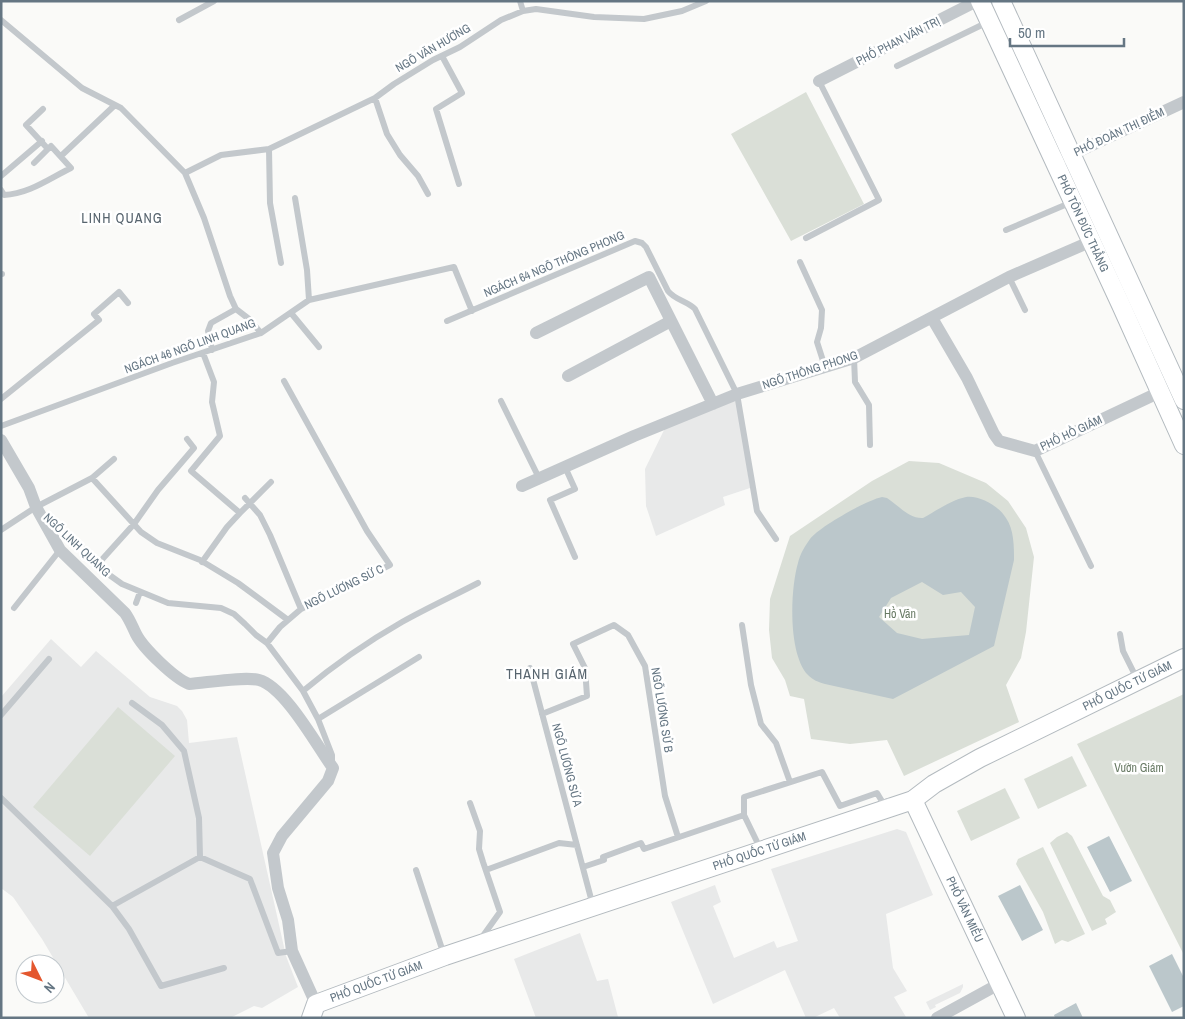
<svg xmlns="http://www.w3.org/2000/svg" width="1185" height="1019" viewBox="0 0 1185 1019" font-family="'Archivo Narrow',sans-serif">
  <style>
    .built { fill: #e8e9e9 }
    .green { fill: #dadfd7 }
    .water { fill: #bbc7cb; fill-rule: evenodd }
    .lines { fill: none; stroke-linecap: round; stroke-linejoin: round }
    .secondary-casing { stroke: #b3babf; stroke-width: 20 }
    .lane { stroke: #c3c8cc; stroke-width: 6 }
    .street { stroke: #c3c8cc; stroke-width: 12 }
    .secondary { stroke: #fff; stroke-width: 18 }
    .labels { text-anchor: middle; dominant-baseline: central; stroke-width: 5; stroke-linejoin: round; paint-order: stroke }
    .street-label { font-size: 12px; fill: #657683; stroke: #fff }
    .park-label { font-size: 12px; fill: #687a64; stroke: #fff }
    .neighbourhood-label { font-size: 14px; letter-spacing: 1px; fill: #57646e; stroke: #fff }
  </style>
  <rect width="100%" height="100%" fill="#fafaf8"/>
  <path class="built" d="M 737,398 L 750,488 L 723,497 L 725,505 L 656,536 L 646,506 L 645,469 L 666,426 Z
    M 51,639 L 81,667 L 96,651 L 150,697 L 177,706 L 182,711 L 187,720 L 189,743 L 237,737 L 286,956 L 298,987 L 262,1008 L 254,1006 L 230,1018 L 89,1018 L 42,939 L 13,897 L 1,888 L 1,697 Z
    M 897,829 L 906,832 L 933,895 L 886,914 L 893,968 L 907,991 L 894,997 L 906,1017 L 840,1018 L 834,1008 L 813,1018 L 806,1018 L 785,970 L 713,1004 L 671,902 L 715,885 L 721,902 L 713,906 L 734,958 L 774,941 L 777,948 L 798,941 L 771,869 Z
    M 580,933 L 597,981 L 608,979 L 618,1017 L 536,1018 L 514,959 Z
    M 963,984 L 963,987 L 960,993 L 935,1005 L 936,1007 L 930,1010 L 926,1002 Z"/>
  <path class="green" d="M 806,92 L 864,204 L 791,241 L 731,134 Z
    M 909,461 L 939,463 L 986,483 L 1008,501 L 1026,528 L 1034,557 L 1026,632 L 1021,658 L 1006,685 L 1019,722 L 904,776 L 887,740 L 850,744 L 811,739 L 804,699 L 790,696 L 785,680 L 772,658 L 769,630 L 770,599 L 790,536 L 872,481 Z
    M 1184,694 L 1184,955 L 1077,744 Z
    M 118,707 L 175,756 L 90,856 L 33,807 Z
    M 1072,756 L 1087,786 L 1038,809 L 1024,779 Z
    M 1005,788 L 1020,818 L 971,841 L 957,811 Z
    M 1067,832 L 1072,836 L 1103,896 L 1110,900 L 1116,912 L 1105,919 L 1107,924 L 1092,931 L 1050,843 L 1057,837 Z
    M 1043,847 L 1085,934 L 1068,942 L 1062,940 L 1055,944 L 1043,912 L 1016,864 L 1018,859 Z"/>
  <path class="water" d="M 882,497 L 887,498 C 898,505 909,519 923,518 C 936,511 951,500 966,497 C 979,495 999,506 1006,518 C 1014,529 1014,547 1014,560 L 994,646 L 893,699 L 825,684 C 818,682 813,680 808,675 C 788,654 790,590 798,563 C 800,554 805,546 810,539 C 819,527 867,500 882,497 ZM 922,582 L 943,595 L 961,592 L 975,607 L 969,635 L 922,639 L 897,633 L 879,617 L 891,598 Z
    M 1109,836 L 1132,881 L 1110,892 L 1087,847 Z
    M 1020,885 L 1043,930 L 1022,941 L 998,896 Z
    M 1172,954 L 1184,978 L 1184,1006 L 1172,1012 L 1149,966 Z
    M 1076,1003 L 1083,1018 L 1055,1018 L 1054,1015 Z"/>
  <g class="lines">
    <g class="secondary-casing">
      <g id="secondary">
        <path id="s1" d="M 980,1 L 1121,305 L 1184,445"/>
        <path d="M 1001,1 L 1184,400"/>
        <path id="s2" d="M 913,800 L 1016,1018"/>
        <path id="s3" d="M 311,1018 L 316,1004 L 445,956 L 913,800 L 934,784 L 980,758 L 1184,658"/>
      </g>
    </g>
    <path class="lane" d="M 520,1 L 523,11
      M 1,20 L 82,88 L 121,108 L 185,173 L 204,218 L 230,296 L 236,309 L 249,319 L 261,333
      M 179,20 L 214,1
      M 442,56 L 462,93 L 436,109 L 459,184
      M 897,66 L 988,22
      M 375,98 L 387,134 L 400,155 L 418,176 L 428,194
      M 269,149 L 270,203 L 281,263
      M 61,156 L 115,105
      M 34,163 L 48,149
      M 185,173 L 221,155 L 269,149 L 375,98 L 394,84 L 433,60 L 460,47 L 501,20 L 523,11 L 536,9 L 594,17 L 644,19 L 682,11 L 706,1
      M 1,176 L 42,141
      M 1,190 L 4,195 C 29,194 50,178 71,168 L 51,146 L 48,149 L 26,125 L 43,109
      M 295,198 L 307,270 L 309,300
      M 1006,230 L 1072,202
      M 806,238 L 879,200 L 819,81
      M 800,262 L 822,310 L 821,328 L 817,342 L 825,367
      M 1,274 L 2,274
      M 1009,277 L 1025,310
      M 291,313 L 319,347
      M 447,321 L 635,241 L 642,243 L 646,247 L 668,291 C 675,300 687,301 695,309 L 737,394 L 757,511 L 776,539
      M 212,350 L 208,331 L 211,323 L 236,309
      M 203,353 L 214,382 L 212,402 L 220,436 L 191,471 L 240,513 L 271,482
      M 854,358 L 855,382 L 869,405 L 870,445
      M 1,399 L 99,320 L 94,314 L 119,292 L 128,303
      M 501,401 L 539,478
      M 1,426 L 172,363 L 261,333 L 309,300 L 454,267 L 472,311
      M 1035,451 L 1091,566
      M 565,467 L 575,489 L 550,500 L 575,557
      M 92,478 L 141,532 L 157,543 L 200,560 L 238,583 L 288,620
      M 245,498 L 260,515 L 270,535 L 301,609
      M 46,516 L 67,536 L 85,550 L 108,574 L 122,584 L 168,603 L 221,608 L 234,614 L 245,624 L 256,635 L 267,643 L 303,691 L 318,719 L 332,755 L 332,764
      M 1,530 L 36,507 L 92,478 L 114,459
      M 202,562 L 227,527 L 240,513
      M 98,564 L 134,524 L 158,490 L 194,448 L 187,439
      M 136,603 L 140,592
      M 14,608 L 60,550
      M 742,625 L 751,685 L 761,724 L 776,743 L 790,782
      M 1120,634 L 1123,651 L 1137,679
      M 267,643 L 280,627 L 301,609 L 390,565 L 367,531 L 284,381
      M 530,668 L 593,906
      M 303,691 C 334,665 367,642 402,622 C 427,608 453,596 478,583
      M 132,703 L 162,725 L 184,751 L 199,818 L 200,857
      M 542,714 L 587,696 L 585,668 L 573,644 L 614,625 L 628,635 L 645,666 L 665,796 L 678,837
      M 1,715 L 49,659
      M 318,719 L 419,657
      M 1,798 L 112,906
      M 470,803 L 480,831 L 479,849 L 483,862 L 500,912 L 480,940
      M 744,815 L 761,850
      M 583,867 L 604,860 L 603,857 L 641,843 L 644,849 L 744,815 L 744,797 L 822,772 L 840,806 L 877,793 L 883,803 L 888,801
      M 416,870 L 444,955
      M 486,870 L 559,843 L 577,845
      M 224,968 L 161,986 L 129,929 L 112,906 L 200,857 L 250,879 L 278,953 L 292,951"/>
    <path class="street" d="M 819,81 L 977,1
      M 1064,158 L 1184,102
      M 932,318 L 967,378 L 994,434 L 999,441 L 1035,451 L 1160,392
      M 536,333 L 649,277 L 713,404
      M 568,376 L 671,321
      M 1,440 L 29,488 L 36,507 L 60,550 L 125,613 C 130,620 132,626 136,634 C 143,648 174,678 189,684 C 205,683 245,676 259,680 C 285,687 317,746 333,768 L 328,781 L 282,836 L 273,853 L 278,888 L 288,920 L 292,951 L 316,1004
      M 522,486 L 634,436 L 737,394 L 854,358 L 1009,277 L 1092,241
      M 937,1018 L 999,984"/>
    <use href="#secondary" class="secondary"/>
  </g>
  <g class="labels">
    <g class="street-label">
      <text transform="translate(898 41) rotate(-27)">PHỐ PHAN VĂN TRỊ</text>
      <text transform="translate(433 48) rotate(-30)">NGÕ VĂN HƯƠNG</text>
      <text transform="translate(1119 132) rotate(-25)">PHỐ ĐOÀN THỊ ĐIỂM</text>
      <text stroke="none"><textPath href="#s1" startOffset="245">PHỐ TÔN ĐỨC THẮNG</textPath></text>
      <text transform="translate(554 264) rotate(-23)">NGÁCH 64 NGÕ THÔNG PHONG</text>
      <text transform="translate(190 346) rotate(-20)">NGÁCH 46 NGÕ LINH QUANG</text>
      <text transform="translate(810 370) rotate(-18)">NGÕ THÔNG PHONG</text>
      <text transform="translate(1071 433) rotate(-25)">PHỐ HỒ GIÁM</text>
      <text transform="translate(77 545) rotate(43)">NGÕ LINH QUANG</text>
      <text transform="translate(344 587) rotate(-26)">NGÕ LƯƠNG SỬ C</text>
      <text stroke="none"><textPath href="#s3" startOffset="889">PHỐ QUỐC TỬ GIÁM</textPath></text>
      <text transform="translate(662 710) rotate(81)">NGÕ LƯƠNG SỬ B</text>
      <text transform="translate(567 765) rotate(75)">NGÕ LƯƠNG SỬ A</text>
      <text stroke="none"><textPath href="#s3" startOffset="484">PHỐ QUỐC TỬ GIÁM</textPath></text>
      <text stroke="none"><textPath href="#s2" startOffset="121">PHỐ VĂN MIẾU</textPath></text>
      <text stroke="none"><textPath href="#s3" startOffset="79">PHỐ QUỐC TỬ GIÁM</textPath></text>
    </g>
    <g class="park-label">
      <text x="900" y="614">Hồ Văn</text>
      <text x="1139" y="768">Vườn Giám</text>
    </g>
    <g class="neighbourhood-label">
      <text x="122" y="218">LINH QUANG</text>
      <text x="547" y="674">THANH GIÁM</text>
    </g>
  </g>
  <rect width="1185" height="1019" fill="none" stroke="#657683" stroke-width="5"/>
  <g transform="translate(40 979) rotate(132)"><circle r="24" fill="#ffffff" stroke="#c1c8cd"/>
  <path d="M0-4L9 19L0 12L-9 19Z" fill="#e4572e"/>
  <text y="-8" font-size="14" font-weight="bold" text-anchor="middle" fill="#657683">N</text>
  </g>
  <path d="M1010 38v8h114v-8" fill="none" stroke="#657683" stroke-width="2.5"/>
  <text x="1018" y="38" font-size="15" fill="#657683" stroke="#ffffff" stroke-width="4" paint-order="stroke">50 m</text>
</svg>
